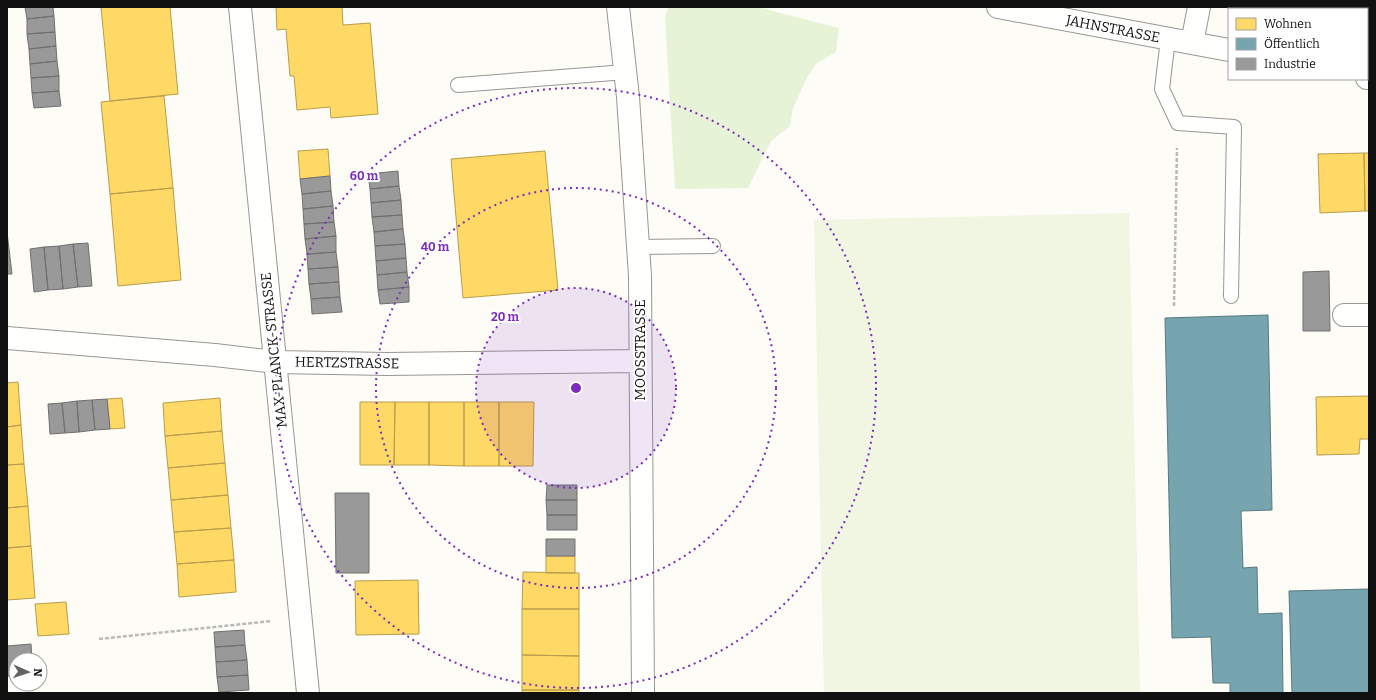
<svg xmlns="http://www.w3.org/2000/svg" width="1376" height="700" viewBox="0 0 1376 700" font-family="Bitter,serif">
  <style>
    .green { fill: #e7f3d7 }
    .pitch { fill: #f0f6e1 }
    .homes { fill: #ffd966; stroke: #b89d4c }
    .public { fill: #76a5af; stroke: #587980 }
    .industry { fill: #999; stroke: #707070 }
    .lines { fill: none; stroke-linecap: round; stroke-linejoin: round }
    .lane-casing { stroke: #979795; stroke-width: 16 }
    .street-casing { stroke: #979795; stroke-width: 24 }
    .path { stroke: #b9b9b8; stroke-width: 2.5; stroke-dasharray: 4 2; stroke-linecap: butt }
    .lane { stroke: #fffffe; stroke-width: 14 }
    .street { stroke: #fffffe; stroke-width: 22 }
    .ring { fill: none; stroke: #7b2cbf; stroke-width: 2; stroke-dasharray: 2 4 }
    .labels { text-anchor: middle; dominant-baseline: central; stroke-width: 4; stroke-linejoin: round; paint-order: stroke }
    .street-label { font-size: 14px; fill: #111; stroke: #fff }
    .centre { fill: #7b2cbf; stroke: #fff; stroke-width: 2 }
    .ring-label { font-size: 12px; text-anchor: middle; font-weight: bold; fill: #7b2cbf; stroke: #fff; stroke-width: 4; stroke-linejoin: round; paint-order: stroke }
  </style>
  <rect width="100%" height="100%" fill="#fdfcf7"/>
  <path class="green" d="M 668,7 L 757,7 L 839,28 L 836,52 L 816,64 L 807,78 L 793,108 L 790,126 L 771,141 L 748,188 L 675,189 L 665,18 Z"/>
  <path class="pitch" d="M 1129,213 L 1140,693 L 824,693 L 814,220 Z"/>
  <path class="homes" d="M 101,7 L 170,7 L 178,94 L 110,101 Z
    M 276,7 L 342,7 L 343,25 L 370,23 L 378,114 L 331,118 L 330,107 L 297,110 L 294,76 L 290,76 L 286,29 L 277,30 Z
    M 1317,7 L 1369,7 L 1369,26 L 1367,25 L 1367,9 L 1317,9 Z
    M 164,96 L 173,188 L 110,194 L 101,102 Z
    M 328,149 L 330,176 L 300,179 L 298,151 Z
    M 545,151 L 558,290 L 463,298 L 451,159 Z
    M 1364,153 L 1369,153 L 1369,211 L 1365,211 Z
    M 1364,153 L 1365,211 L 1320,213 L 1318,154 Z
    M 173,188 L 181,280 L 118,286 L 110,194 Z
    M 18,382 L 21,425 L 7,427 L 7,383 Z
    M 1369,396 L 1369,439 L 1360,439 L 1359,454 L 1317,455 L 1316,397 Z
    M 122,398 L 125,428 L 110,429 L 107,399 Z
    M 220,398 L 222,431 L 165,436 L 163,403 Z
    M 360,402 L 395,402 L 394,465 L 360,465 Z
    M 395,402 L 429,402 L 429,465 L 394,465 Z
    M 429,402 L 464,402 L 464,466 L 429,465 Z
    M 464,402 L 499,402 L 499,466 L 464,466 Z
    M 499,402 L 534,402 L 533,466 L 499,466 Z
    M 21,425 L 24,464 L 7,465 L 7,427 Z
    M 222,431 L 225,463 L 168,468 L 165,436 Z
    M 225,463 L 228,495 L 171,500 L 168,468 Z
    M 24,464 L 28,506 L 7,508 L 7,465 Z
    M 228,495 L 231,528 L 174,532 L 171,500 Z
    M 28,506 L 31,546 L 7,548 L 7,508 Z
    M 231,528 L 234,560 L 177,564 L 174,532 Z
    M 31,546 L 35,598 L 7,600 L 7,548 Z
    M 546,556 L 575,556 L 575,573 L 546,573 Z
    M 234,560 L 236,592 L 179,597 L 177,564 Z
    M 523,572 L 579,573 L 579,609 L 522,609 Z
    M 418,580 L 419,634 L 356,635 L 355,581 Z
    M 66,602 L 69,634 L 38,636 L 35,604 Z
    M 522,609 L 579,609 L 579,656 L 522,655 Z
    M 522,655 L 579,656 L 579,690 L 522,690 Z
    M 522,690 L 579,690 L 579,693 L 522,693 Z"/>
  <path class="public" d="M 1268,315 L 1272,510 L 1241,511 L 1243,568 L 1257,567 L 1258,614 L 1282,613 L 1283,693 L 1230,693 L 1230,683 L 1213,683 L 1211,637 L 1172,638 L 1165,318 Z
    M 1369,589 L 1369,693 L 1292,693 L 1289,591 Z"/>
  <path class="industry" d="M 25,7 L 53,7 L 54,16 L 27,19 Z
    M 54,16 L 55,32 L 27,34 L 27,19 Z
    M 55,32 L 56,46 L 29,49 L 27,34 Z
    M 56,46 L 57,61 L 30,64 L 29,49 Z
    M 57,61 L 59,76 L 31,78 L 30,64 Z
    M 59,76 L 59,91 L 32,93 L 31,78 Z
    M 59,91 L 61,106 L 34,108 L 32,93 Z
    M 398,171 L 399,186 L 370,189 L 368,174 Z
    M 330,176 L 331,191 L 302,194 L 300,179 Z
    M 399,186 L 401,200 L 371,203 L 370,189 Z
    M 331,191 L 333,206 L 303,209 L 302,194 Z
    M 401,200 L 402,215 L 372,217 L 371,203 Z
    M 333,206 L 334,222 L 304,224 L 303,209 Z
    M 402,215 L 403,229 L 374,232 L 372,217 Z
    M 334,222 L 336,236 L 305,239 L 304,224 Z
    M 403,229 L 405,244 L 375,246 L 374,232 Z
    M 7,232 L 12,274 L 7,274 Z
    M 336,236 L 336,252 L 307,254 L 305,239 Z
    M 88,243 L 92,286 L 78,287 L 73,244 Z
    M 73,244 L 78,287 L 63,289 L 59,246 Z
    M 405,244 L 406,258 L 376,261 L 375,246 Z
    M 59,246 L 63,289 L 48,290 L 44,247 Z
    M 44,247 L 48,290 L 34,292 L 30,249 Z
    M 336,252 L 338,267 L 308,269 L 307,254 Z
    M 406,258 L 407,272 L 377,275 L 376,261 Z
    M 338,267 L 339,282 L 309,284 L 308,269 Z
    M 1329,271 L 1330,331 L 1303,331 L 1303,272 Z
    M 407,272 L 409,287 L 378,290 L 377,275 Z
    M 339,282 L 340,297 L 311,299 L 309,284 Z
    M 409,287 L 409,302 L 380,304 L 378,290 Z
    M 340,297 L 342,312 L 312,314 L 311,299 Z
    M 107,399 L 110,429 L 95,430 L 92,400 Z
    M 92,400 L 95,430 L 79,432 L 77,401 Z
    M 77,401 L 79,432 L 65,433 L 62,403 Z
    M 62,403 L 65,433 L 50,434 L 48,404 Z
    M 547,485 L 577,485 L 577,500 L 546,500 Z
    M 335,493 L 369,493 L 369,573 L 336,573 Z
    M 546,500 L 577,500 L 577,515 L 547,515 Z
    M 547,515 L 577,515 L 577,530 L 547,530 Z
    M 546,539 L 575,539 L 575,556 L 546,556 Z
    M 244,630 L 245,645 L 215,647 L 214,632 Z
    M 31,644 L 32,660 L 16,660 L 16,676 L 7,676 L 7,646 Z
    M 245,645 L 247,660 L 216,662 L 215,647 Z
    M 247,660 L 248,675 L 217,677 L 216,662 Z
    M 248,675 L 249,690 L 219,692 L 217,677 Z"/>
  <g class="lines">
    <g class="lane-casing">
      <path id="lane" d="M 1168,39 L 1162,89 L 1178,123 L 1234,127 L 1231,296
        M 458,85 L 626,72
        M 638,247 L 713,246"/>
    </g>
    <g class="street-casing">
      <path id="street" d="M 240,7 L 308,693
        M 618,7 L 628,97 L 640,276 L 643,693
        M 998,7 L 1229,50
        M 1192,43 L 1199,7
        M 1367,78 L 1369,78
        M 1344,315 L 1369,315
        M 7,338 L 215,355 L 276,362 L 387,364 L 640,361"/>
    </g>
    <path class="path" d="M 1174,306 L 1177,148
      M 99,639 L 272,621"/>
    <use href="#lane" class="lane"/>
    <use href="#street" class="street"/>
  </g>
  <circle cx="576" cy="388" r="100" fill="#7b2cbf" fill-opacity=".12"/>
  <g class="ring">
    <circle cx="576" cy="388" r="100"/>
    <circle cx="576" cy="388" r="200"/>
    <circle cx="576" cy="388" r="300"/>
  </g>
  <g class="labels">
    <g class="street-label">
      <text transform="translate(1113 29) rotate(11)">JAHNSTRASSE</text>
      <text transform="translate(274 350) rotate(-96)">MAX-PLANCK-STRASSE</text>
      <text transform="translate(640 350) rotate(-90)">MOOSSTRASSE</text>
      <text transform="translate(347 363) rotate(1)">HERTZSTRASSE</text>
    </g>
  </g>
  <circle cx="576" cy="388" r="6" class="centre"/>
  <g class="ring-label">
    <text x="364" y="180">60 m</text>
    <text x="435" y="251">40 m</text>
    <text x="505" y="321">20 m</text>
  </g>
  <rect width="1376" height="700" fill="none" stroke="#111111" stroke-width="16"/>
  <rect x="1228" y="8" width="140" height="72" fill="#ffffff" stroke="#a0a0a0"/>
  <rect x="1236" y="18" width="20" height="12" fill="#ffd966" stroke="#a0a0a0"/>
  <text x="1264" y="28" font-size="12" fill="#111111">Wohnen</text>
  <rect x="1236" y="38" width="20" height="12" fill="#76a5af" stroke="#a0a0a0"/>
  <text x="1264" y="48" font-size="12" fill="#111111">Öffentlich</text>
  <rect x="1236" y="58" width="20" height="12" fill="#999999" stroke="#a0a0a0"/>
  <text x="1264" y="68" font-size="12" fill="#111111">Industrie</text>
  <g transform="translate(28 672) rotate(93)"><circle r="19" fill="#ffffff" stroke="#a0a0a0"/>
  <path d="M0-3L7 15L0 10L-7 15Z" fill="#646362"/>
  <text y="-6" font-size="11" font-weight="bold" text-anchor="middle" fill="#111111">N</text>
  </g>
</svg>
